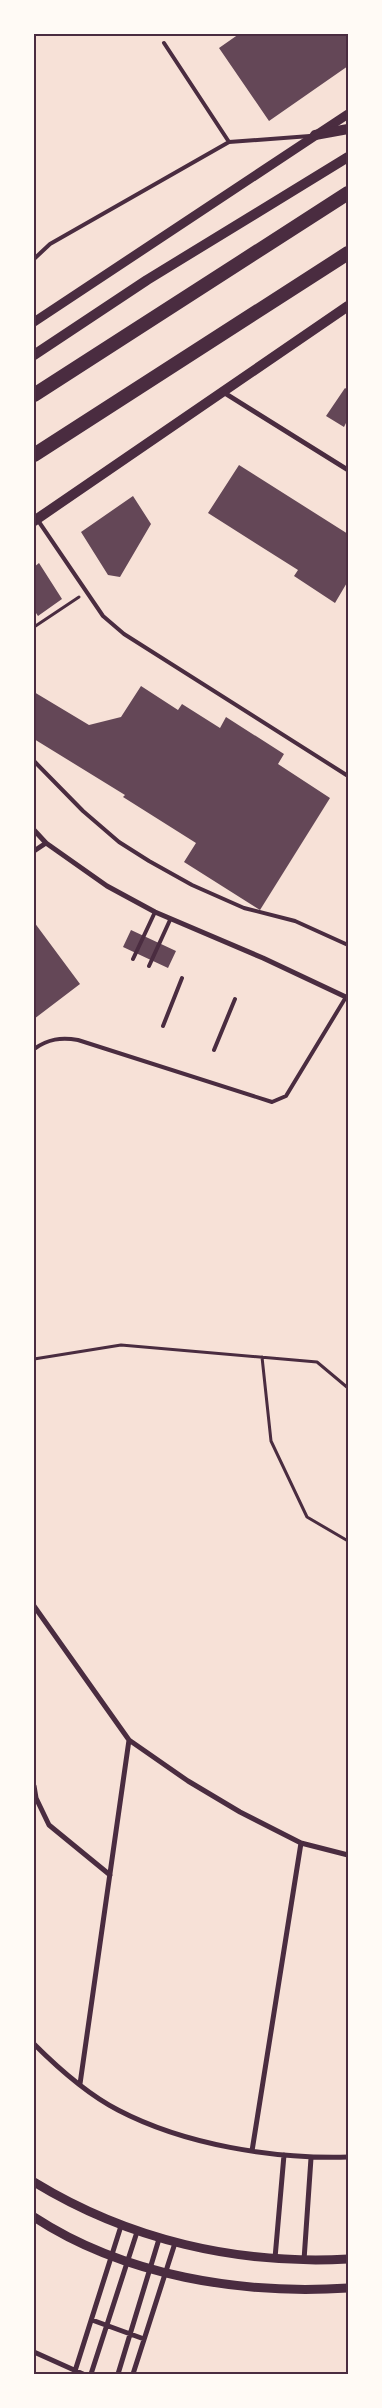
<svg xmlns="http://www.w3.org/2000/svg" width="382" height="2408" viewBox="0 0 382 2408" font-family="'PT Sans Narrow',sans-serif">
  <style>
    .building { fill: #644757 }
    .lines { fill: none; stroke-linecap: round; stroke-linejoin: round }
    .path { stroke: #4a2c40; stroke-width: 3 }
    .service { stroke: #4a2c40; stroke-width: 4 }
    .minor { stroke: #4a2c40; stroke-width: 5 }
    .tertiary { stroke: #4a2c40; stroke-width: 9 }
    .secondary { stroke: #4a2c40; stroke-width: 10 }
    .trunk { stroke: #4a2c40; stroke-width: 14 }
    .neatline { fill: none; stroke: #4a2c40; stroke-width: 2 }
  </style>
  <rect width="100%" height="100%" fill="#f7e1d7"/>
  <path class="building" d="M 239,34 L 345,34 L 348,39 L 348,66 L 269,121 L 219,48 Z
    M 345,388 L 348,390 L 348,425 L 346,423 L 344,427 L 326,416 Z
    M 239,465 L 348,534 L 348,581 L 335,603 L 294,576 L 298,570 L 208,513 Z
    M 133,496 L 151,524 L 120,577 L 108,575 L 81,532 Z
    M 39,563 L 62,599 L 38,616 L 34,610 L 34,567 Z
    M 141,686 L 178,710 L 182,704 L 220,728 L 226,717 L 284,754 L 278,764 L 330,798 L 260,910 L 184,862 L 196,843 L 123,797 L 125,795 L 34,739 L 34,692 L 89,725 L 121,717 Z
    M 34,922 L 80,984 L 34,1019 Z
    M 131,930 L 176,951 L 168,968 L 123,947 Z"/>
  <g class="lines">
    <path class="path" d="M 34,627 L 79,597
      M 262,1357 L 271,1441 L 307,1517 L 348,1541
      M 34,1359 L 121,1345 L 317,1362 L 348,1388"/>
    <path class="service" d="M 229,142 L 310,136
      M 34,259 L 50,244 L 229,142 L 164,43
      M 37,519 L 103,616 L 124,634 L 348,776
      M 34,761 L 83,811 L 119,842 L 149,861 L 192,885 L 244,908 L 295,921 L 348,945
      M 133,959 L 155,912
      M 149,966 L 170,920
      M 163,1026 L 182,978
      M 34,1049 C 48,1039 61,1037 78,1040 L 272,1102 L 286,1096 L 346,997
      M 214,1050 L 235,999"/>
    <path class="minor" d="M 223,392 L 348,470
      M 34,830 L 46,843 L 107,886 L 155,912 L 263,958 L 348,998
      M 34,851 L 46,843
      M 34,1606 L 129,1740 L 188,1781 L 240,1812 L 301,1843 L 348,1855
      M 34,1786 L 36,1798 L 49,1825 L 110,1875
      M 34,2044 C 58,2068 87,2094 118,2110 C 185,2145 273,2159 348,2157
      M 80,2084 L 129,1740
      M 252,2151 L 301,1843
      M 275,2258 L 284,2155
      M 304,2260 L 311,2158
      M 92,2320 L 144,2339
      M 34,2352 L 83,2374
      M 75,2371 L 121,2226
      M 91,2374 L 137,2232
      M 118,2374 L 159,2239
      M 133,2374 L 175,2243"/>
    <path class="tertiary" d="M 34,322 L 348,114
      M 34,2182 C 129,2240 237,2265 348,2259
      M 34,2217 C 124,2276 242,2295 348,2288"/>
    <path class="secondary" d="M 315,135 L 348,129
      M 34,355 L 147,280 L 348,157
      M 34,521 L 348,306"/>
    <path class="trunk" d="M 34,395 L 348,193
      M 34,455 L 348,253"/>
  </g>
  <rect width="382" height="2408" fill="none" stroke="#fffaf5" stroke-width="70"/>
  <rect x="35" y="35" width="312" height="2338" class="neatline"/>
</svg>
